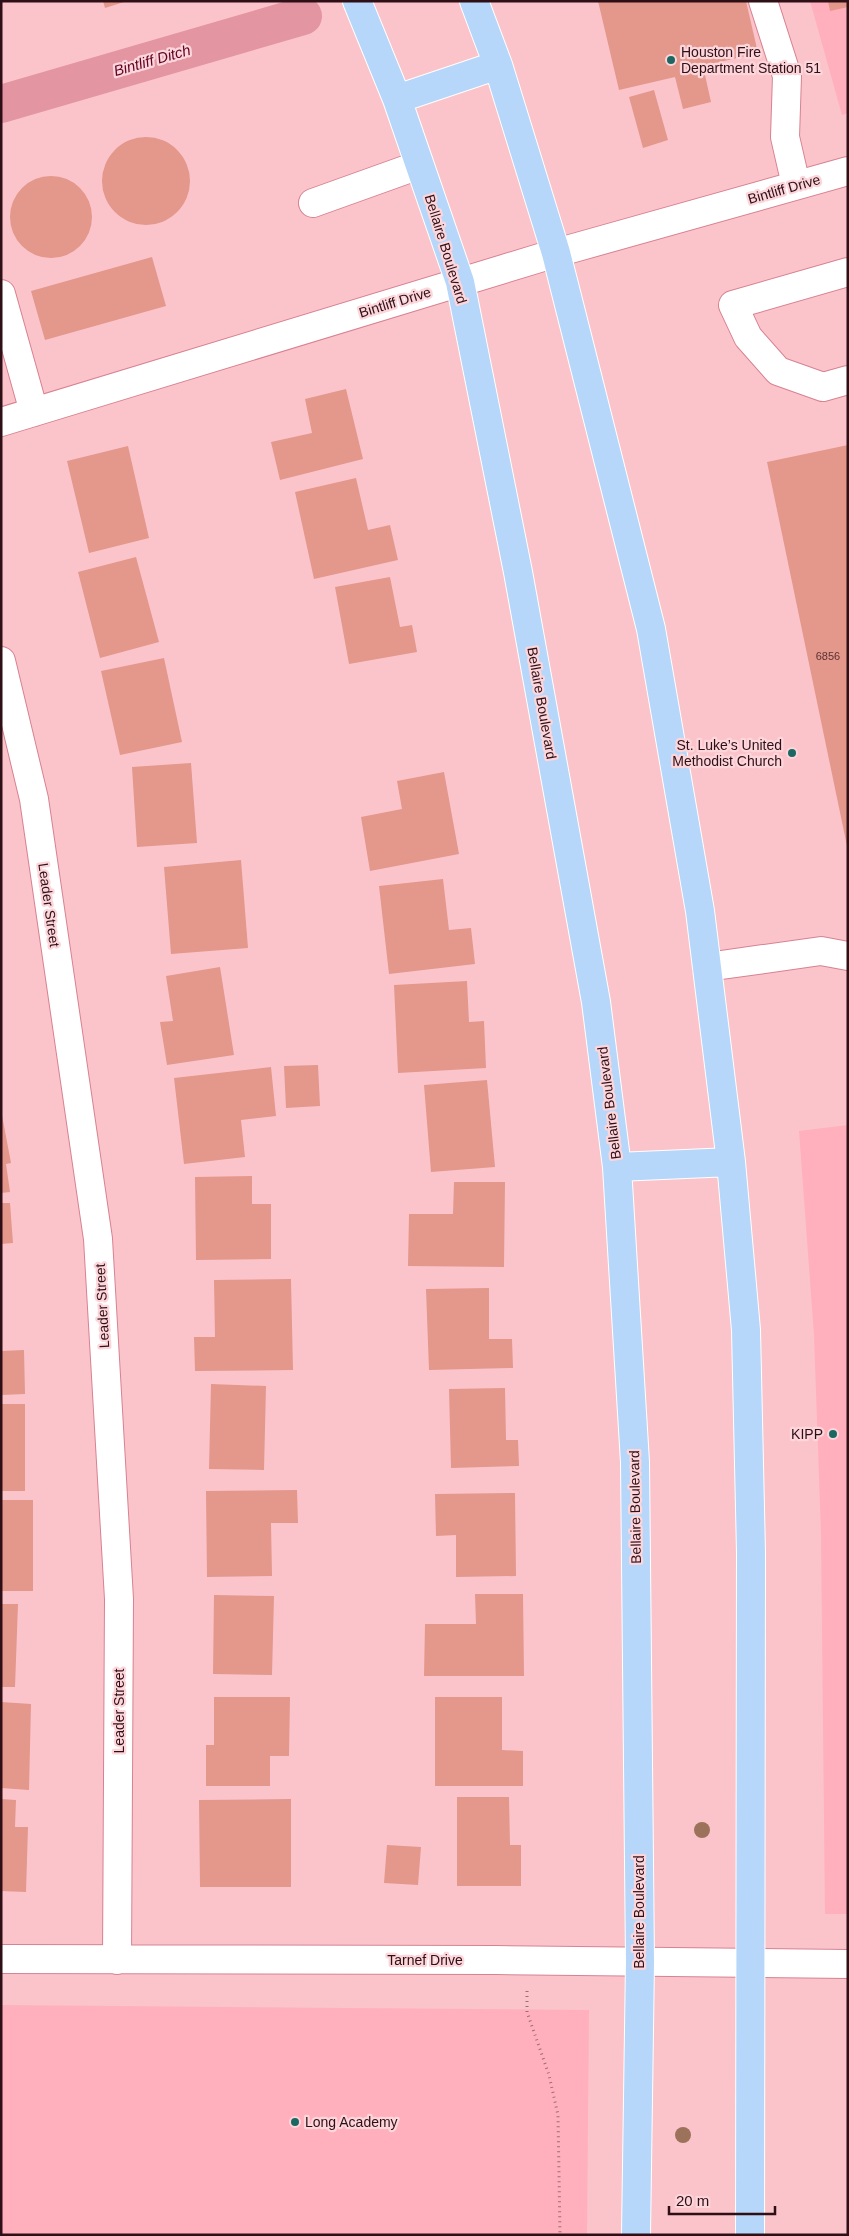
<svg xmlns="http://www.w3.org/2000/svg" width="849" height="2236" viewBox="0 0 849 2236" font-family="Arial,sans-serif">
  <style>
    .built { fill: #ffb0bc }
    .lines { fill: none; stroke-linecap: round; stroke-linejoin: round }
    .canal { stroke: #e395a1; stroke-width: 38 }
    .building { fill: #e4978b }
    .minor-casing { stroke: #d78290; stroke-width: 30 }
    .major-casing { stroke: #fff; stroke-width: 30 }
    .path { stroke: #9a6e75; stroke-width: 3; stroke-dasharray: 1 4; stroke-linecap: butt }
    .minor { stroke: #fff; stroke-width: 28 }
    .major { stroke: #b6d7fa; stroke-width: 28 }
    .tree { fill: #9c725b }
    .poi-dot { fill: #1b6863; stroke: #fcd6db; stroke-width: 2 }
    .labels { text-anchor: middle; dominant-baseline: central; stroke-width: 4.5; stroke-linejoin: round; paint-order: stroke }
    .number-label { font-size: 11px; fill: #5c3133 }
    .poi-label { font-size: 14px; fill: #2f0f16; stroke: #fcd6db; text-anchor: start }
    .street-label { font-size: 14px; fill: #2f0f16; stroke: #fcd6db }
    .water-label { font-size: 15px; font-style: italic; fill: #620224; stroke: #fcd6db }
  </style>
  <rect width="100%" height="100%" fill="#fbc4cb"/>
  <path class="built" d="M 810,1 L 848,1 L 848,113 L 842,115 Z
    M 848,1125 L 848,1914 L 825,1914 L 821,1533 L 814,1335 L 799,1131 Z
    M 1,2005 L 589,2010 L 587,2235 L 1,2235 Z"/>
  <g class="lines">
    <path class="canal" d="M 1,104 L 303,16"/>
  </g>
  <path class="building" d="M 103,1 L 124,1 L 124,2 L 105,8 Z
    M 598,1 L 746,1 L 758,53 L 703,66 L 711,102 L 683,109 L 675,77 L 619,90 Z
    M 828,1 L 848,1 L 848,7 L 830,11 Z
    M 654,90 L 668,140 L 643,148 L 629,97 Z
    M102 181a44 44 0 1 1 88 0a44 44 0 1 1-88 0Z
    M10 217a41 41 0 1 1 82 0a41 41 0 1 1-82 0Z
    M 152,257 L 166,306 L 45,340 L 31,291 Z
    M 346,389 L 363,459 L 280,480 L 271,442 L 312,433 L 305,399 Z
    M 848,445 L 848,845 L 847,846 L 767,462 Z
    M 128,446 L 149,538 L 89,553 L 67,461 Z
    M 356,478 L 368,530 L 390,525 L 398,560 L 314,579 L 295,492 Z
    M 136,557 L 159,642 L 100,658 L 78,572 Z
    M 390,577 L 400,627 L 412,625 L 417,652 L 349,664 L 335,587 Z
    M 164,658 L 182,742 L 120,755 L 101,671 Z
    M 191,763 L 197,843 L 137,847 L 132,767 Z
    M 444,772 L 459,854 L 370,871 L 361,817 L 402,809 L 397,781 Z
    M 241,860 L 248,948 L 171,954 L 164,867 Z
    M 443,879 L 449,930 L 471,928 L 475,964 L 389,974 L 379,886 Z
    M 220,967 L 234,1055 L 167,1065 L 160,1022 L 173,1021 L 166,976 Z
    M 467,981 L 469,1022 L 484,1021 L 486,1068 L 398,1073 L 394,985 Z
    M 318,1065 L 320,1106 L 286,1108 L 284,1066 Z
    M 271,1067 L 276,1116 L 241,1120 L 245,1157 L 184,1164 L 174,1078 Z
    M 487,1080 L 495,1167 L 431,1172 L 424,1085 Z
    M 1,1110 L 11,1163 L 6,1164 L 10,1192 L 1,1193 Z
    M 252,1176 L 252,1204 L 271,1204 L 271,1259 L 196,1260 L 195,1177 Z
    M 454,1182 L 505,1182 L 504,1267 L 408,1266 L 409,1214 L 453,1214 Z
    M 1,1203 L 10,1203 L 13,1243 L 1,1244 Z
    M 291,1279 L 293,1370 L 195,1371 L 194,1337 L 215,1337 L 214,1280 Z
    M 489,1288 L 489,1339 L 512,1339 L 513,1368 L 429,1370 L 426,1289 Z
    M 24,1350 L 25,1394 L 1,1395 L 1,1351 Z
    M 211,1384 L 266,1386 L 264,1470 L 209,1469 Z
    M 505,1388 L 506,1440 L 518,1440 L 519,1466 L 451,1468 L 449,1389 Z
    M 1,1404 L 25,1404 L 25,1491 L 1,1491 Z
    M 297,1490 L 298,1523 L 271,1523 L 272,1576 L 207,1577 L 206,1491 Z
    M 515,1493 L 516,1576 L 456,1577 L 456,1535 L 436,1536 L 435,1494 Z
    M 1,1500 L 33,1500 L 33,1591 L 1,1591 Z
    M 475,1594 L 523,1594 L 524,1676 L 424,1676 L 425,1624 L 476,1624 Z
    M 214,1595 L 274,1596 L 272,1675 L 213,1674 Z
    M 1,1604 L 18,1604 L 15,1687 L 1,1687 Z
    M 214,1697 L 290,1697 L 289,1756 L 270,1756 L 270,1786 L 206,1786 L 206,1745 L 214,1745 Z
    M 435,1697 L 502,1697 L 502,1750 L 523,1751 L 523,1786 L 435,1786 Z
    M 1,1702 L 31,1704 L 29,1790 L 1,1788 Z
    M 457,1797 L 509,1797 L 510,1845 L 521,1845 L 521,1886 L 457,1886 Z
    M 1,1799 L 16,1800 L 15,1827 L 28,1827 L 26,1892 L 1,1891 Z
    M 291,1799 L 291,1887 L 200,1887 L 199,1800 Z
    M 387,1845 L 421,1847 L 418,1885 L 384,1883 Z"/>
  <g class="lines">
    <g class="minor-casing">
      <path id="minor" d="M 763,1 L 787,76 L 785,137 L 796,185
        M 313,203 L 419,165
        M 848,272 L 733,305 L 748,337 L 778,371 L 823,387 L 848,380
        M 1,294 L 34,412
        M 1,422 L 556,253 L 848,171
        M 1,661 L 34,799 L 98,1239 L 119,1599 L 117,1960
        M 707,967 L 821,951 L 848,956
        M 1,1959 L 496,1960 L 848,1964"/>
    </g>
    <g class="major-casing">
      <path id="major" d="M 357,1 L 397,99 L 460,282 L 518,572 L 596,1002 L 617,1167 L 635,1462 L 640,1962 L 636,2235
        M 474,1 L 498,65 L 556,253 L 651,629 L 700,911 L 731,1162 L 746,1330 L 751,1553 L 750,2235
        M 397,99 L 498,65
        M 617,1167 L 731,1162"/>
    </g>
    <path class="path" d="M 527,1991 L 527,2012 L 549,2075 L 558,2115 L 560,2235"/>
    <use href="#minor" class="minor"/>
    <use href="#major" class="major"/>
  </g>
  <g class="tree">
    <circle cx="702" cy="1830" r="8"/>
    <circle cx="683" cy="2135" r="8"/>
  </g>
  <g class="poi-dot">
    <circle cx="671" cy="60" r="5"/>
    <circle cx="792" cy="753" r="5"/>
    <circle cx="833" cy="1434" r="5"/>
    <circle cx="295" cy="2122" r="5"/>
  </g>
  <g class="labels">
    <g class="number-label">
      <text x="828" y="656">6856</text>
    </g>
    <g class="poi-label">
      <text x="681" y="52">Houston Fire<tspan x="681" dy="16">Department Station 51</tspan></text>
      <text x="782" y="745" text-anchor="end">St. Luke’s United<tspan x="782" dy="16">Methodist Church</tspan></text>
      <text x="823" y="1434" text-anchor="end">KIPP</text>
      <text x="305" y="2122">Long Academy</text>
    </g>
    <g class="street-label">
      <text transform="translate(784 189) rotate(-16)">Bintliff Drive</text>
      <text transform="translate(446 249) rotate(73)">Bellaire Boulevard</text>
      <text transform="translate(395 302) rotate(-17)">Bintliff Drive</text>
      <text transform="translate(542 703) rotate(80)">Bellaire Boulevard</text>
      <text transform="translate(49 905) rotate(82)">Leader Street</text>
      <text transform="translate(609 1103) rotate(-97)">Bellaire Boulevard</text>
      <text transform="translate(102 1306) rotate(-93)">Leader Street</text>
      <text transform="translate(635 1507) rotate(-91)">Bellaire Boulevard</text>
      <text transform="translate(119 1711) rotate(-90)">Leader Street</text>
      <text transform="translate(639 1912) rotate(-90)">Bellaire Boulevard</text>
      <text x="425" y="1960">Tarnef Drive</text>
    </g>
    <g class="water-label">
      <text transform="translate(152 60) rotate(-16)">Bintliff Ditch</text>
    </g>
  </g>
  <rect width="849" height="2236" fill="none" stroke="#2f0f16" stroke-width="5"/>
  <path d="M669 2206v8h106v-8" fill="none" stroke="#2f0f16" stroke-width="2.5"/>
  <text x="676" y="2206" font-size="15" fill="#2f0f16" stroke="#fcd6db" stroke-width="4" paint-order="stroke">20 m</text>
</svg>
